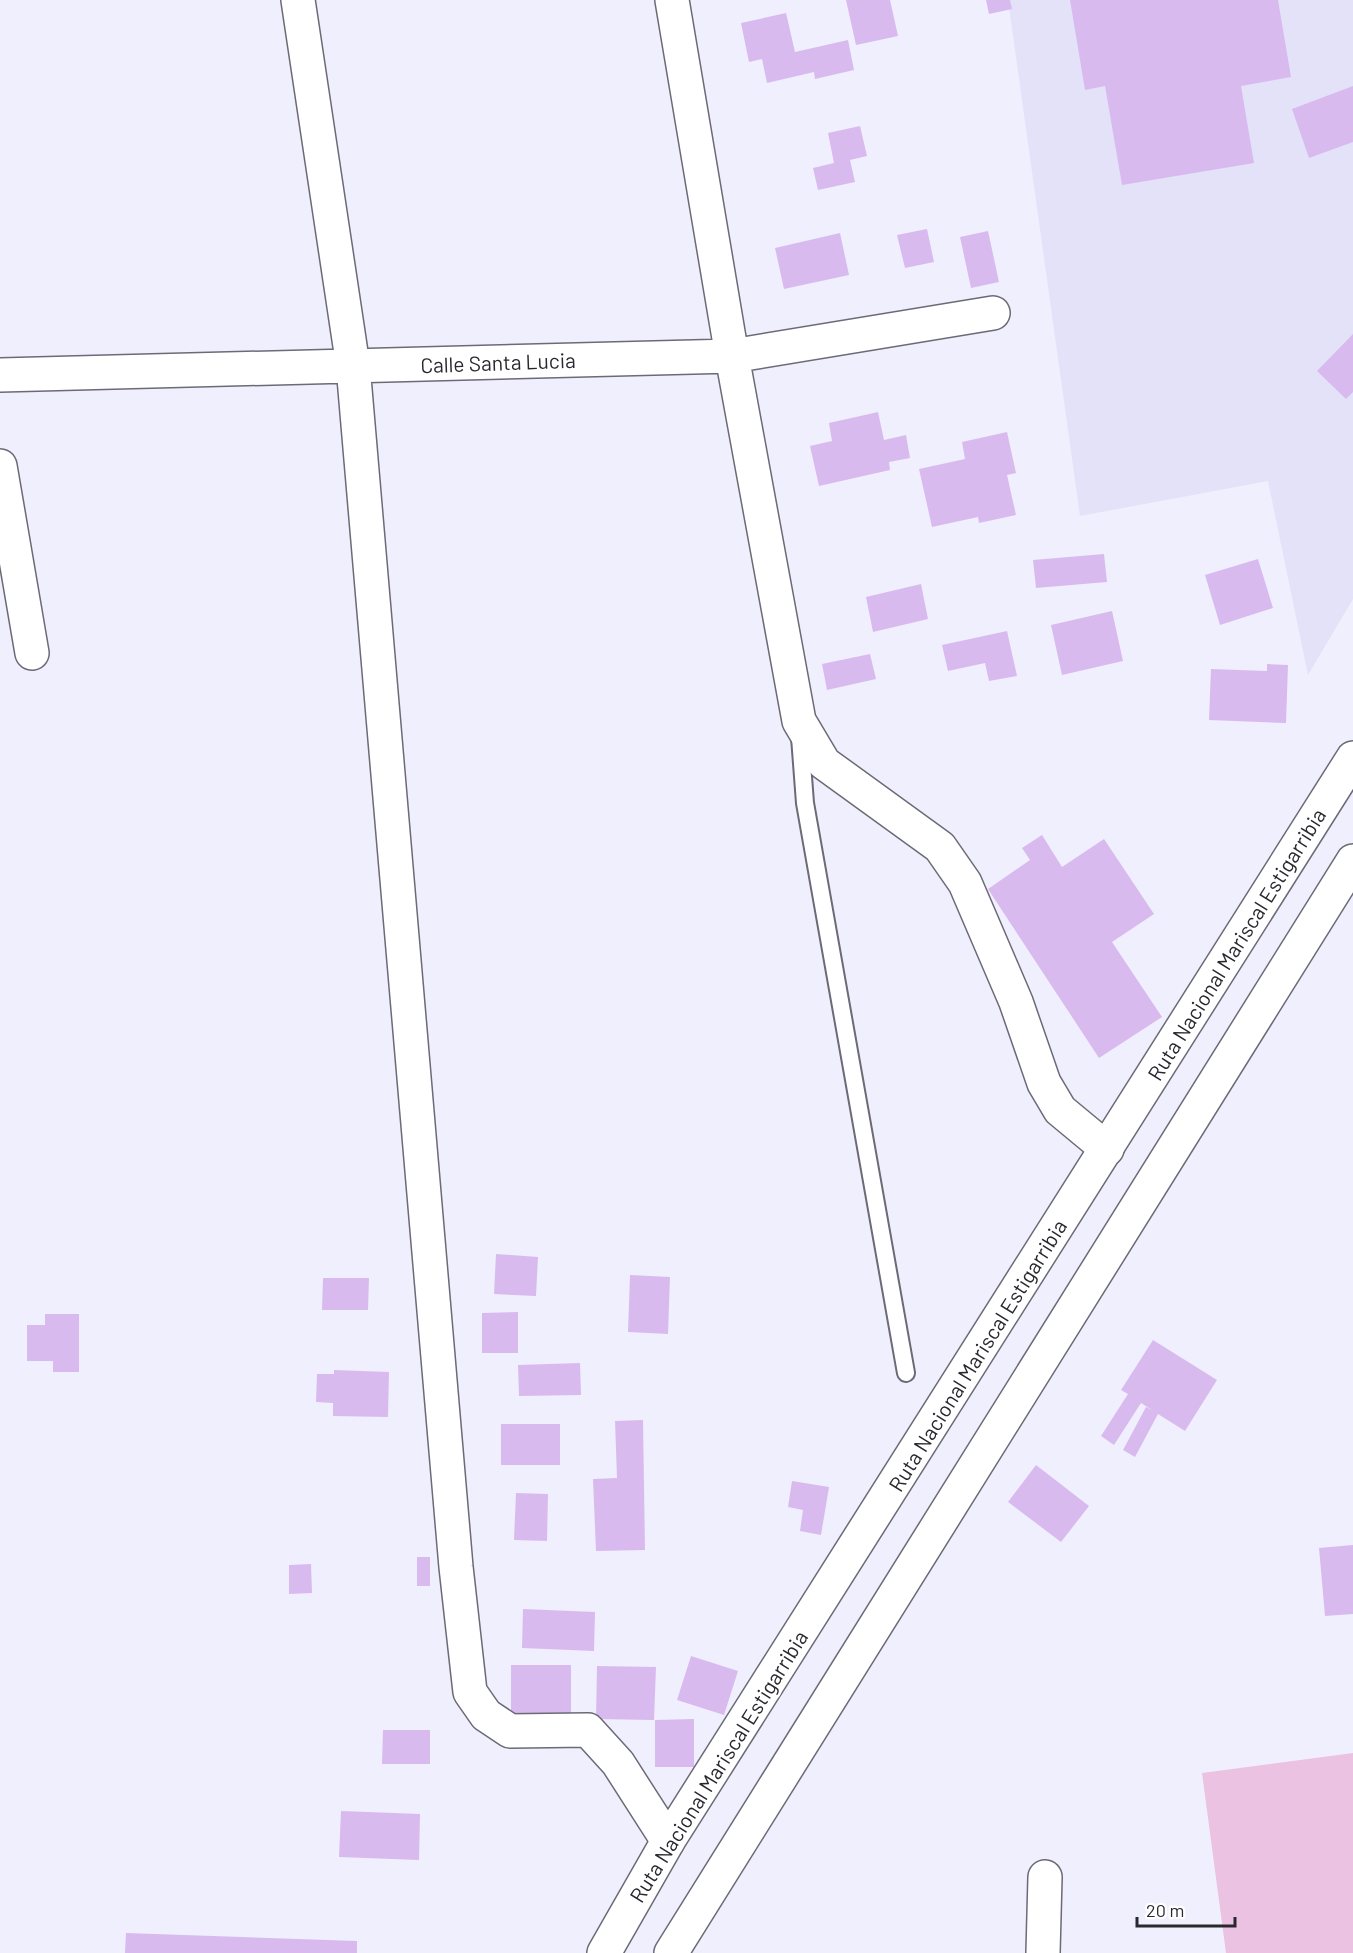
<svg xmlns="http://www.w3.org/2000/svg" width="1353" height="1953" viewBox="0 0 1353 1953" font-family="Barlow,sans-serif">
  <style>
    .built { fill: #e3e2f8 }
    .green { fill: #ecc2e3 }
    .building { fill: #d9baef }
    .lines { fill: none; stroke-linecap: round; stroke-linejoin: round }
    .lane-casing { stroke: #6b6a76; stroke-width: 20 }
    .street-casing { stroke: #6b6a76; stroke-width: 36 }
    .highway-casing { stroke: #6b6a76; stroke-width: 36 }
    .lane { stroke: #fff; stroke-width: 16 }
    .street { stroke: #fff; stroke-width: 33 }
    .highway { stroke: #fff; stroke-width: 33 }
    .labels { text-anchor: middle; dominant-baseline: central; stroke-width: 5; stroke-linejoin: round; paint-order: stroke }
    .street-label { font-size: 21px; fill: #29282e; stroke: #fff }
  </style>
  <rect width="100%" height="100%" fill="#f0effd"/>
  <path class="built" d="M 1008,0 L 1353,0 L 1353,599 L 1308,675 L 1268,481 L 1080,516 Z"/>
  <path class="green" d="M 1353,1753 L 1353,1953 L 1226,1953 L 1202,1773 Z"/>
  <path class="building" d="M 846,0 L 890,0 L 898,36 L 856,45 Z
    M 986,0 L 1010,0 L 1012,9 L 989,14 Z
    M 1070,0 L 1278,0 L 1291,77 L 1241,86 L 1254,163 L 1122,185 L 1105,86 L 1085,90 Z
    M 786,13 L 795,52 L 848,40 L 854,70 L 815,79 L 814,72 L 767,83 L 762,59 L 749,62 L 741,23 Z
    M 1353,86 L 1353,142 L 1309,158 L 1292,109 Z
    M 860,126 L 867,156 L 850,160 L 855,182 L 818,190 L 813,168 L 834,163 L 828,133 Z
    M 927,229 L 934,262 L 905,268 L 897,235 Z
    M 988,231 L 999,282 L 971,288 L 960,237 Z
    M 840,233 L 849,275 L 784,289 L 775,248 Z
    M 1353,334 L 1353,392 L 1346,399 L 1317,371 Z
    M 878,412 L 884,440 L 906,435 L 910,458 L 889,462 L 890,470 L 819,486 L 810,446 L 832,441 L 829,423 Z
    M 1007,432 L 1016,473 L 1007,475 L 1016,515 L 979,523 L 978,517 L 932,527 L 919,469 L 965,459 L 962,442 Z
    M 1104,554 L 1107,582 L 1036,588 L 1033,560 Z
    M 1258,559 L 1273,608 L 1220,625 L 1205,575 Z
    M 921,584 L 928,619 L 873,632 L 866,597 Z
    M 1112,611 L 1123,661 L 1062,675 L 1051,625 Z
    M 1007,631 L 1017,676 L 989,681 L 985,663 L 948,671 L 942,645 Z
    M 870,654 L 876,679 L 827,690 L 822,664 Z
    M 1267,664 L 1288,665 L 1286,723 L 1209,720 L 1211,669 L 1267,671 Z
    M 1042,835 L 1062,867 L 1104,839 L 1154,914 L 1112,942 L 1162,1017 L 1099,1058 L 988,889 L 1030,860 L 1022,848 Z
    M 496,1254 L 538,1257 L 536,1296 L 494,1294 Z
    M 630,1275 L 670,1277 L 668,1334 L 628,1332 Z
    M 323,1278 L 369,1278 L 368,1310 L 322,1310 Z
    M 518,1312 L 518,1353 L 482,1353 L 482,1313 Z
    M 45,1314 L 79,1314 L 79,1372 L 53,1372 L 53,1361 L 27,1361 L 27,1325 L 45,1325 Z
    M 1153,1340 L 1217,1380 L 1185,1431 L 1158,1414 L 1135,1457 L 1123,1450 L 1146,1407 L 1152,1410 L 1141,1403 L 1114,1445 L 1101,1436 L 1128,1394 L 1121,1390 Z
    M 580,1363 L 581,1395 L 519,1396 L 518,1365 Z
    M 334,1370 L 389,1372 L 388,1417 L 333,1416 L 333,1403 L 316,1402 L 317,1374 L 334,1374 Z
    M 643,1420 L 645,1550 L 596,1551 L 593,1479 L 617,1478 L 615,1421 Z
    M 501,1424 L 560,1424 L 560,1465 L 501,1465 Z
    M 1036,1465 L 1089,1506 L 1061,1542 L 1008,1502 Z
    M 792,1481 L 829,1487 L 821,1535 L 800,1531 L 803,1510 L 788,1507 Z
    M 516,1493 L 548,1494 L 547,1541 L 514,1540 Z
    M 1353,1545 L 1353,1614 L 1325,1616 L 1319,1548 Z
    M 417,1557 L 430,1557 L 430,1586 L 417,1586 Z
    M 311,1564 L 312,1593 L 289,1594 L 289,1565 Z
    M 523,1609 L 595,1612 L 594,1651 L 522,1648 Z
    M 691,1656 L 738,1671 L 724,1715 L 677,1700 Z
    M 511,1665 L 571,1665 L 571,1718 L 511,1718 Z
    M 597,1666 L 656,1667 L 654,1720 L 596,1719 Z
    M 694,1719 L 694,1767 L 655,1767 L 655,1720 Z
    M 383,1730 L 430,1730 L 430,1764 L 382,1764 Z
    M 341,1811 L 420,1814 L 419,1860 L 339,1857 Z
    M 126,1933 L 357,1941 L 357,1953 L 125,1953 Z"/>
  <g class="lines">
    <g class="lane-casing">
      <path id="lane" d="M 800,737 L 805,803 L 906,1373"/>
    </g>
    <g class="street-casing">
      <path id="street" d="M 298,0 L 353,366 L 456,1567 L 470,1692 L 486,1715 L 510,1731 L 588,1730 L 618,1763 L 668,1841
        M 672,0 L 732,356 L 799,721 L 824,763 L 940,847 L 965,883 L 1016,1002 L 1044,1083 L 1060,1110 L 1107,1149
        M 0,375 L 732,356 L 993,313
        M 0,466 L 32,653
        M 1043,1953 L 1045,1877"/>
    </g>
    <g class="highway-casing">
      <path id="highway" d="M 604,1953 L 668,1841 L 1353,758
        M 671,1953 L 1353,861"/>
    </g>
    <use href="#lane" class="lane"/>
    <use href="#street" class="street"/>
    <use href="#highway" class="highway"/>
  </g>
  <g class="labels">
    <g class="street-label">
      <text transform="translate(498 362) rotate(-2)">Calle Santa Lucia</text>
      <text transform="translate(1236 944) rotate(-58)">Ruta Nacional Mariscal Estigarribia</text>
      <text transform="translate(977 1355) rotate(-58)">Ruta Nacional Mariscal Estigarribia</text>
      <text transform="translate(718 1766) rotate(-58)">Ruta Nacional Mariscal Estigarribia</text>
    </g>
  </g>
  <path d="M1137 1917v9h98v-9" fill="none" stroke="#29282e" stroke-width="3"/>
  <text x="1146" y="1917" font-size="18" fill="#29282e" stroke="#ffffff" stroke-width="4.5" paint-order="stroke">20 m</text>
</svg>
